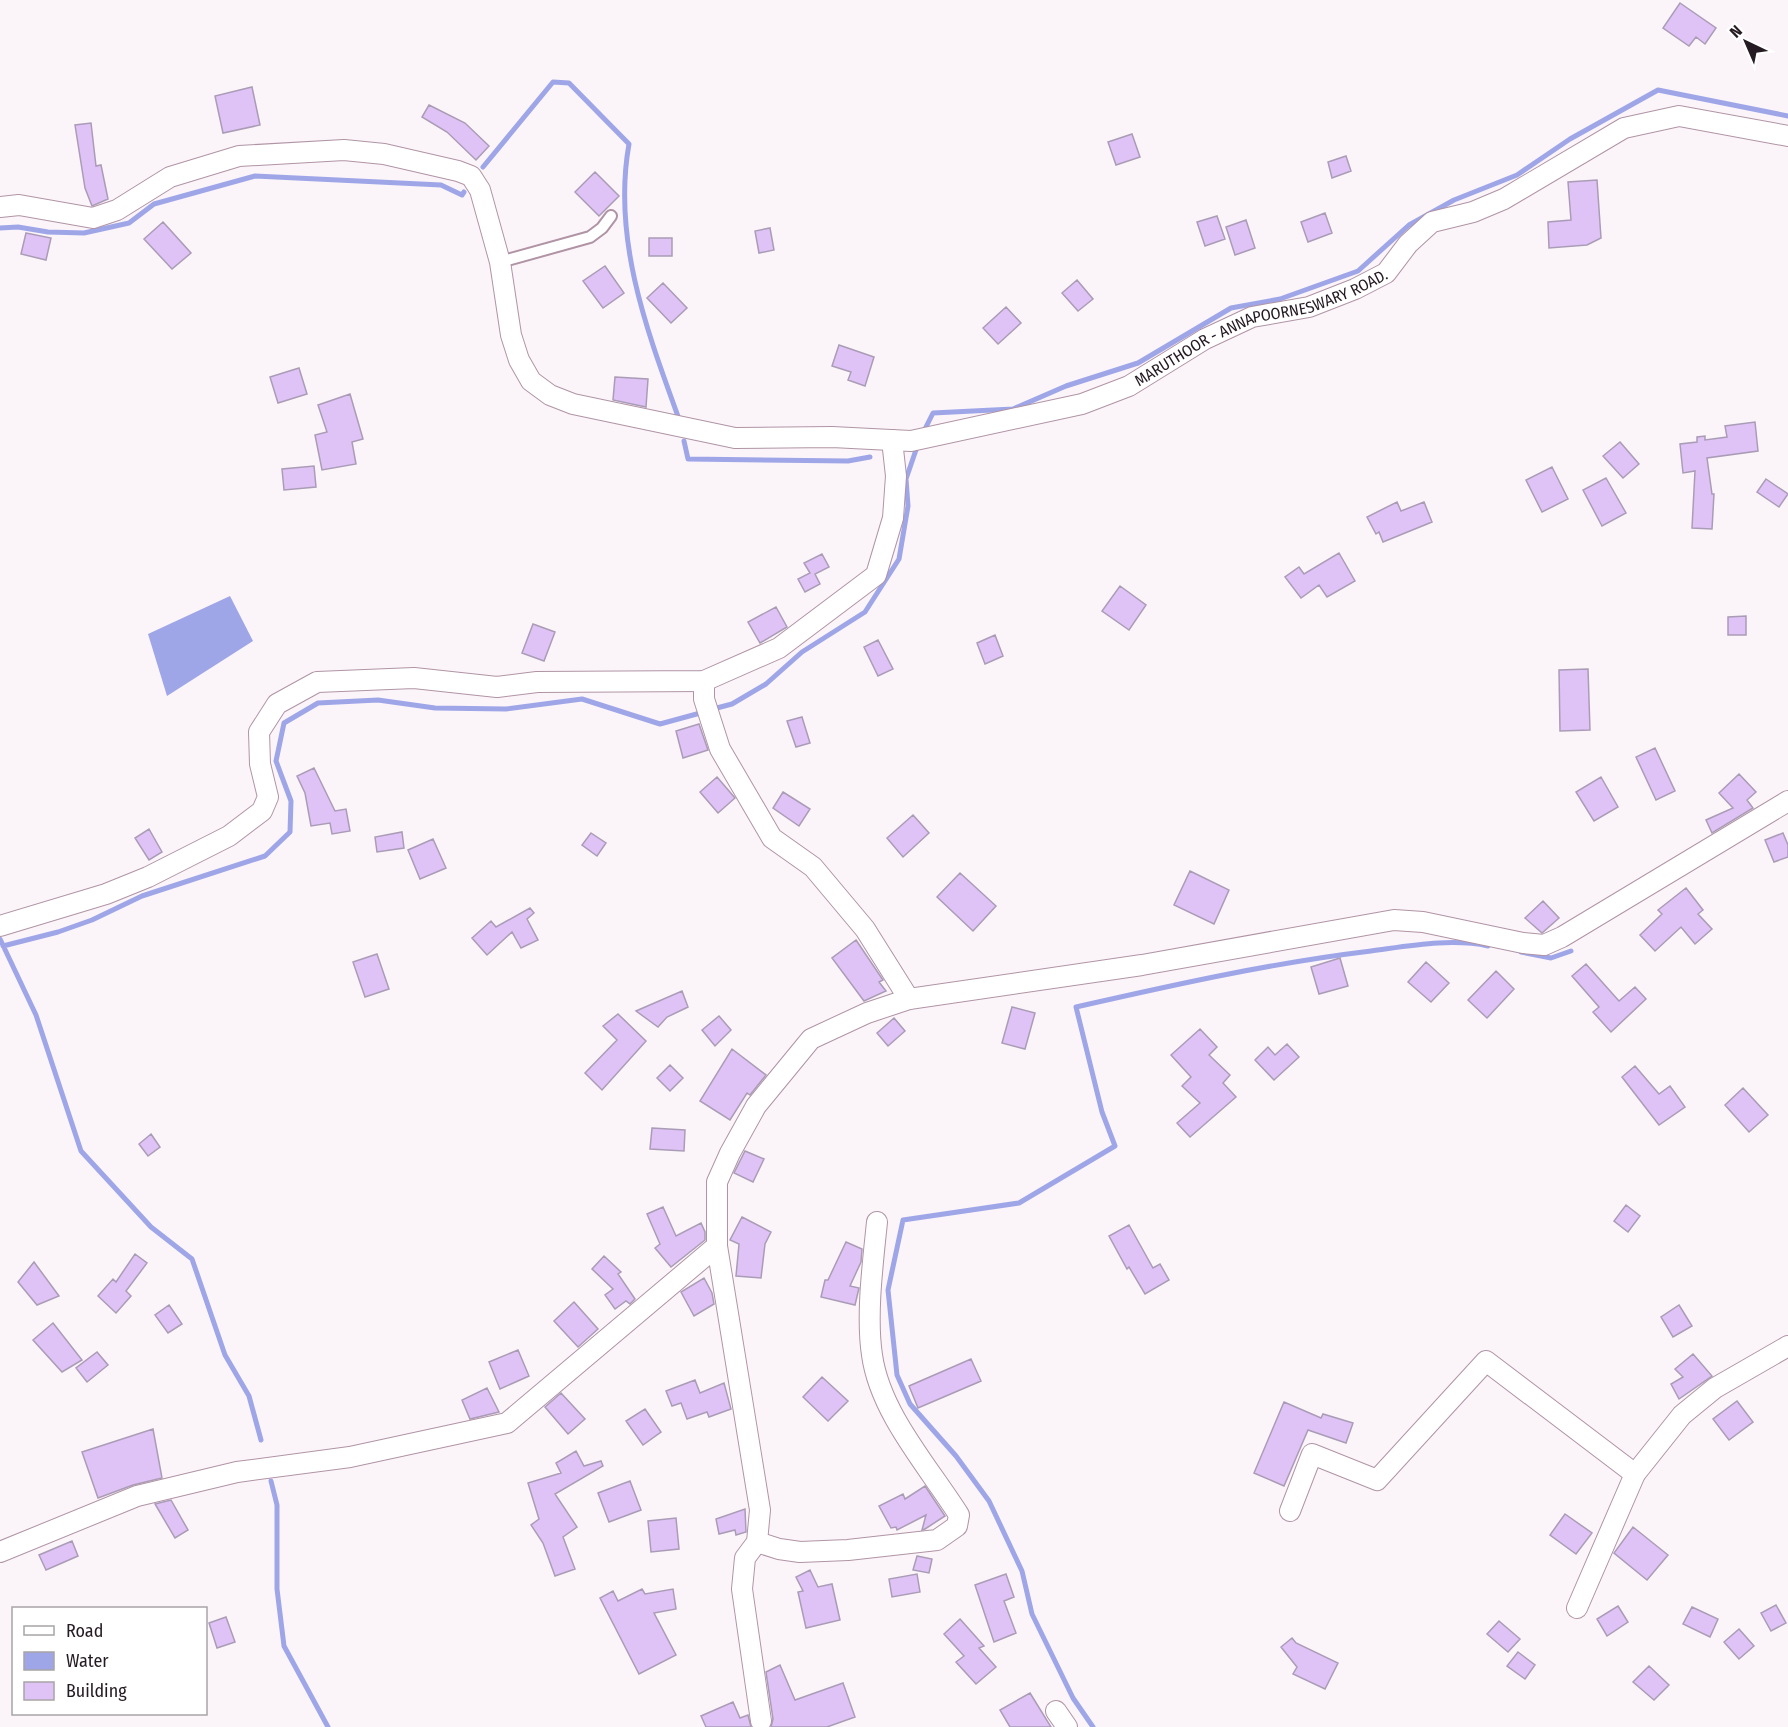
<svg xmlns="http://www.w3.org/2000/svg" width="1788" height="1727" viewBox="0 0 1788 1727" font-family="'Fira Sans Condensed',sans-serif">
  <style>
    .water { fill: #9fa6e8 }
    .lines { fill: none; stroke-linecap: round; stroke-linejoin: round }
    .stream { stroke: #9fa6e8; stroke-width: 5 }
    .building { fill: #dfc3f6; stroke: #aa9cb6; stroke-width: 1.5 }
    .lane-casing { stroke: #b094a5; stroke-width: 14 }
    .street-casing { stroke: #b094a5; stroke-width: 22 }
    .lane { stroke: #fff; stroke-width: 10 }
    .street { stroke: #fff; stroke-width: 20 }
    .labels { text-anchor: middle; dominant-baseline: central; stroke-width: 4.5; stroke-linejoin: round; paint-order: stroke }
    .street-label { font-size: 16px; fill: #251b22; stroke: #fff }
  </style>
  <rect width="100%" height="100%" fill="#fbf5f9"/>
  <path class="water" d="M 230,596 L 253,641 L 167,696 L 148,634 Z"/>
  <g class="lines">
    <path class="stream" d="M 483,167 L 553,82 L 569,83 L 629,144 C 612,239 647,331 679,419
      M 0,228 L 18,227 L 48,232 L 84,233 L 129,223 L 154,204 L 255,176 L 441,185 L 462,195 L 464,192
      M 923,433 L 933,413 L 1013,409 L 1066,386 L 1138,363 L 1231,308 L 1280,299 L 1358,271 L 1409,225 L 1454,200 L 1517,175 L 1570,139 L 1658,90 L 1788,116
      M 684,441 L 688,459 L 848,461 L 870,457
      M 713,709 L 732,704 L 766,684 L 802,652 L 865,612 L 899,559 L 908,506 L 906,479 L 918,444
      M 0,939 L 36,1015 L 81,1151 L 151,1227 L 192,1259 L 225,1355 L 249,1396 L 261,1440
      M 3,946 L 58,932 L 92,920 L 142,896 L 265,856 L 290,832 L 291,801 L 276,761 L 284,723 L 318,703 L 378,700 L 435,708 L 506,709 L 582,699 L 660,724 L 704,712
      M 1521,952 L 1551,958 L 1571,951
      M 271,1481 L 277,1505 L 277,1589 L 284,1646 L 328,1727
      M 1093,1727 L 1073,1698 L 1032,1614 L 1022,1571 L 989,1501 L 956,1456 L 910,1404 L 897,1375 L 888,1290 L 903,1220 L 1019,1203 L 1115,1146 L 1102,1112 L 1076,1007 C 1173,985 1271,963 1371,951 C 1409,946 1451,938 1488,946"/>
  </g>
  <path class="building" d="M 1680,3 L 1716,28 L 1705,44 L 1696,37 L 1689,46 L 1663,28 Z
    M 252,87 L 260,125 L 223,133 L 215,96 Z
    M 429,105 L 465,123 L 489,146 L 476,160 L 447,132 L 422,117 Z
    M 91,123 L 96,166 L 101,165 L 108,199 L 92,206 L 85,188 L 75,125 Z
    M 1132,134 L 1140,157 L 1116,165 L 1108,142 Z
    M 1346,156 L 1351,171 L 1332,178 L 1328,162 Z
    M 595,172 L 619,196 L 599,216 L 575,192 Z
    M 1597,180 L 1601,238 L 1587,245 L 1549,248 L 1548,222 L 1571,220 L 1568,182 Z
    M 1325,213 L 1332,233 L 1308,242 L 1301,222 Z
    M 1217,216 L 1225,239 L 1205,246 L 1197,222 Z
    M 1246,220 L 1255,248 L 1235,255 L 1226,227 Z
    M 163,222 L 191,253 L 172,269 L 144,239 Z
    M 770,228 L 774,250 L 759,253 L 755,231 Z
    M 26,233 L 51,238 L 46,260 L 21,254 Z
    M 649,238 L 672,238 L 672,256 L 649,256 Z
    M 605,266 L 624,293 L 603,308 L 583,281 Z
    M 1077,280 L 1093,299 L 1078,311 L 1062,293 Z
    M 663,283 L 687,308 L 671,323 L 647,298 Z
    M 1006,307 L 1021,323 L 998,344 L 983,328 Z
    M 839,345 L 874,357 L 865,386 L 848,380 L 851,372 L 832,366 Z
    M 299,368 L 307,394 L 278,403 L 270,377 Z
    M 615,377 L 648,379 L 646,407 L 613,400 Z
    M 350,394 L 363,439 L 352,442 L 356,464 L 322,470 L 315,435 L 327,432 L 318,405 Z
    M 1755,422 L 1758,451 L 1707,458 L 1712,494 L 1714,494 L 1712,529 L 1692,528 L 1695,471 L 1683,473 L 1680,444 L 1697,442 L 1697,437 L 1705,436 L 1705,440 L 1727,437 L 1725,426 Z
    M 1620,442 L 1639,464 L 1623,478 L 1603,456 Z
    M 314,466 L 316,487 L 284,490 L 282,469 Z
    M 1552,467 L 1568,499 L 1542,512 L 1526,480 Z
    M 1606,478 L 1626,513 L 1602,526 L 1583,490 Z
    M 1766,479 L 1788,494 L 1779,507 L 1757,492 Z
    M 1397,502 L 1401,511 L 1424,502 L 1432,522 L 1383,542 L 1379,532 L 1376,534 L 1367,517 Z
    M 1339,553 L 1355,581 L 1327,597 L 1319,585 L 1301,598 L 1285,577 L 1299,567 L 1304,574 Z
    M 822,554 L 829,567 L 815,574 L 820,584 L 805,592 L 798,579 L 810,573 L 804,563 Z
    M 1120,586 L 1146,605 L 1129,630 L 1102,611 Z
    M 776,607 L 787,627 L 760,643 L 748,622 Z
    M 1746,616 L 1746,635 L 1728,635 L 1728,617 Z
    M 533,624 L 555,632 L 544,661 L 522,653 Z
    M 995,635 L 1003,656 L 985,664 L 977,643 Z
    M 878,640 L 893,669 L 878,676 L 864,647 Z
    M 1588,669 L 1590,730 L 1560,731 L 1559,670 Z
    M 802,717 L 810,743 L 796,747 L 787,721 Z
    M 699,724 L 708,750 L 683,758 L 676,731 Z
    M 1655,748 L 1675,791 L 1656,800 L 1636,757 Z
    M 314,768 L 335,811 L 346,809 L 350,831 L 332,834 L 330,823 L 311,826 L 305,793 L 297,776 Z
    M 1739,774 L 1756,792 L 1747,800 L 1753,808 L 1712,833 L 1706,820 L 1733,808 L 1719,793 Z
    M 717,777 L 735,798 L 718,813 L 700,792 Z
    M 1601,777 L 1618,807 L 1594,821 L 1576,792 Z
    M 783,792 L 810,809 L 799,826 L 773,808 Z
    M 913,815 L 929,833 L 903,857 L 887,838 Z
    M 149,829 L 162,852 L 149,860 L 135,838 Z
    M 402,832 L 404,848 L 377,852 L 375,837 Z
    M 591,833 L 606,843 L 597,856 L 582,845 Z
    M 1783,833 L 1788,845 L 1788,857 L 1774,862 L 1765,840 Z
    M 433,839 L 446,868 L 420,879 L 408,850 Z
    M 1190,871 L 1229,890 L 1214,924 L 1174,905 Z
    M 960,873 L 996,906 L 973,931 L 937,897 Z
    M 1686,888 L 1703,910 L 1698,914 L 1712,929 L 1695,944 L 1681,927 L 1655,951 L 1640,935 L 1662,914 L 1658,910 Z
    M 1543,901 L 1559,918 L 1542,933 L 1525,918 Z
    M 530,908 L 534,913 L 527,919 L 538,940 L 521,948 L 512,932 L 487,955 L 472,938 L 491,921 L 496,927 Z
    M 856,940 L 883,980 L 879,982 L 886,991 L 864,1001 L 832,958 Z
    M 377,954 L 389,989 L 365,997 L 353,962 Z
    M 1340,958 L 1348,986 L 1319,994 L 1311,967 Z
    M 1426,962 L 1449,983 L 1431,1002 L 1408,982 Z
    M 1586,964 L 1619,1001 L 1635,987 L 1646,999 L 1611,1032 L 1593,1012 L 1599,1007 L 1572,976 Z
    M 1496,971 L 1514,989 L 1487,1018 L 1468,1000 Z
    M 682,991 L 688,1007 L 667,1017 L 658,1027 L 636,1011 Z
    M 1012,1007 L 1035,1013 L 1025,1049 L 1002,1043 Z
    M 618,1014 L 646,1041 L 602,1090 L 585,1073 L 617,1040 L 603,1026 Z
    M 719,1016 L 731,1030 L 715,1046 L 702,1030 Z
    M 894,1018 L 905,1031 L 888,1046 L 877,1033 Z
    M 1200,1029 L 1217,1047 L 1209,1055 L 1230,1075 L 1223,1083 L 1236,1097 L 1190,1137 L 1177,1123 L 1200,1103 L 1182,1086 L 1191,1077 L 1171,1055 Z
    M 1287,1044 L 1299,1057 L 1274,1080 L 1255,1060 L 1268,1047 L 1275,1055 Z
    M 732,1049 L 766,1075 L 750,1095 L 747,1093 L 730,1120 L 700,1101 Z
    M 670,1065 L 683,1078 L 670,1091 L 657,1078 Z
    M 1635,1066 L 1659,1094 L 1670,1086 L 1685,1107 L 1659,1125 L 1622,1077 Z
    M 1743,1088 L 1768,1115 L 1749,1132 L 1725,1105 Z
    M 652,1128 L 685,1130 L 684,1151 L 650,1149 Z
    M 151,1134 L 160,1147 L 148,1156 L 139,1144 Z
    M 745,1151 L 764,1159 L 753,1182 L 734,1173 Z
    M 1626,1205 L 1640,1216 L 1628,1232 L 1614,1221 Z
    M 663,1207 L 676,1236 L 701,1223 L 705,1232 L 705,1240 L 671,1267 L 655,1248 L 660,1244 L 647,1214 Z
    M 742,1217 L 771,1232 L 765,1244 L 761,1278 L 736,1276 L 739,1244 L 730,1240 Z
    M 1129,1225 L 1153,1268 L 1160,1264 L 1169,1280 L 1145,1294 L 1129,1267 L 1127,1269 L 1109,1236 Z
    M 846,1242 L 862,1249 L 861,1262 L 850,1286 L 859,1288 L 855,1305 L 821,1297 L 825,1280 L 828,1280 Z
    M 135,1254 L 147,1263 L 126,1291 L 131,1296 L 116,1313 L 98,1296 L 113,1279 L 116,1282 Z
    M 604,1256 L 621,1272 L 618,1274 L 635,1299 L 630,1304 L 626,1301 L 615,1309 L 605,1295 L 613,1289 L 592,1269 Z
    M 34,1262 L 59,1296 L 37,1305 L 18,1282 Z
    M 704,1278 L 712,1293 L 714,1304 L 694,1316 L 681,1292 Z
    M 574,1302 L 598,1329 L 578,1347 L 554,1321 Z
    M 169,1305 L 182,1324 L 168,1333 L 155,1315 Z
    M 1679,1305 L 1692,1326 L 1673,1337 L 1661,1317 Z
    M 53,1323 L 82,1360 L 62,1372 L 33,1340 Z
    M 518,1350 L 529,1376 L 500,1389 L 489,1362 Z
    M 97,1352 L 108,1365 L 87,1382 L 76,1368 Z
    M 1693,1354 L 1712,1376 L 1679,1399 L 1671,1384 L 1683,1377 L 1675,1369 Z
    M 971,1359 L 981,1381 L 918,1408 L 909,1386 Z
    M 822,1377 L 848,1401 L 828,1421 L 803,1397 Z
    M 695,1380 L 700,1393 L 724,1383 L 731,1409 L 709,1417 L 707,1412 L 687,1419 L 681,1403 L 672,1406 L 666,1391 Z
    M 487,1388 L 499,1412 L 470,1419 L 462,1400 Z
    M 561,1393 L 585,1419 L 568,1434 L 545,1407 Z
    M 1737,1401 L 1753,1422 L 1729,1440 L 1713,1419 Z
    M 1284,1402 L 1321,1418 L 1323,1414 L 1353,1423 L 1346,1443 L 1308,1430 L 1284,1486 L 1254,1473 Z
    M 645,1409 L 661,1432 L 643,1445 L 626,1421 Z
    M 153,1429 L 162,1478 L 133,1485 L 98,1498 L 82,1452 Z
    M 576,1451 L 584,1466 L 601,1461 L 603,1466 L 555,1494 L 577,1527 L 563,1537 L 575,1569 L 555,1576 L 543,1543 L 531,1525 L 539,1519 L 528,1483 L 561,1473 L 556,1463 Z
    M 630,1481 L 641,1510 L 609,1522 L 598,1493 Z
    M 925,1486 L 945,1516 L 925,1529 L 922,1530 L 926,1515 L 897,1530 L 896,1527 L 891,1528 L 879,1506 L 903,1494 L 905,1499 Z
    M 171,1500 L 188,1530 L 175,1538 L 155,1504 Z
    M 745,1509 L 746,1532 L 736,1535 L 735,1530 L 719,1534 L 716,1519 Z
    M 1565,1514 L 1592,1533 L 1576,1554 L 1550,1535 Z
    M 676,1518 L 679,1549 L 651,1552 L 648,1521 Z
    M 1633,1527 L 1668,1555 L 1647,1580 L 1614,1553 Z
    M 72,1541 L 78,1556 L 46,1570 L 39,1555 Z
    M 917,1556 L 932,1559 L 929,1573 L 913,1570 Z
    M 810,1570 L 818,1587 L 832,1584 L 840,1620 L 806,1628 L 798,1592 L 803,1591 L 796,1577 Z
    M 917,1574 L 920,1592 L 892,1597 L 889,1579 Z
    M 1006,1574 L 1014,1597 L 1004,1601 L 1016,1633 L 994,1642 L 975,1585 Z
    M 642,1589 L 645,1594 L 673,1589 L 676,1609 L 654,1613 L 676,1655 L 639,1674 L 600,1598 L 613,1591 L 618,1601 Z
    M 1776,1605 L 1786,1623 L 1771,1631 L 1761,1613 Z
    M 1618,1606 L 1628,1622 L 1607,1636 L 1597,1619 Z
    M 1692,1607 L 1718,1619 L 1710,1637 L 1683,1624 Z
    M 226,1617 L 235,1642 L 217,1648 L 209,1623 Z
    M 960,1619 L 984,1646 L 979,1648 L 996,1667 L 976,1684 L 956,1662 L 964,1656 L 944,1634 Z
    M 1499,1621 L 1520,1639 L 1508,1652 L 1487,1634 Z
    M 1739,1629 L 1754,1646 L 1739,1659 L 1724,1642 Z
    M 1292,1638 L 1296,1643 L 1338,1663 L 1325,1689 L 1293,1674 L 1297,1667 L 1281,1647 Z
    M 1518,1652 L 1535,1665 L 1525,1679 L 1507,1666 Z
    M 780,1665 L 795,1700 L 843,1683 L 855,1717 L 827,1727 L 771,1727 L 773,1719 L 766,1672 Z
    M 1649,1666 L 1669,1685 L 1654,1700 L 1633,1682 Z
    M 1030,1693 L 1051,1727 L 1010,1727 L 1000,1710 Z
    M 733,1702 L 740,1718 L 748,1715 L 751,1727 L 706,1727 L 701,1716 Z"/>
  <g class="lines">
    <g class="lane-casing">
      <path id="lane" d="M 500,262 L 590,237 L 602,228 L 611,216"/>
    </g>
    <g class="street-casing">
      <g id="street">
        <path id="s1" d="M 0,207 L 19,205 L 93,218 L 117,210 L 170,177 L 239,156 L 344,150 L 384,154 L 458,171 L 471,176 L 480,190 L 500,262 L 511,335 L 519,360 L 531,381 L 550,395 L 573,404 L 735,438 L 832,437 L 911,441 L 1082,404 L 1129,386 L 1205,339 L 1252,317 L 1309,307 L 1355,289 L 1386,273 L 1408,244 L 1432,222 L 1473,212 L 1504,199 L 1624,128 L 1679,116 L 1788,136"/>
        <path d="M 704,681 L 704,699 L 720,749 L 772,838 L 813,867 L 865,929 L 909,999"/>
        <path d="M 0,926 L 106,894 L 148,877 L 229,836 L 262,811 L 268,797 L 260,764 L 259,732 L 277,704 L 317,682 L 414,678 L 497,687 L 537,682 L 704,681 L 779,648 L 876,575 L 893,518 L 896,476 L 892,440"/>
        <path d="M 717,1246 L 760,1510 L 757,1542 L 745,1558 L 742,1589 L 761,1721"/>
        <path d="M 1290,1511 L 1312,1454 L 1377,1480 L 1486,1361 L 1635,1474"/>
        <path d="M 757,1542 L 779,1549 L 800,1552 L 848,1550 L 937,1540 L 957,1526 L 959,1515 C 928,1466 880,1413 872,1355 C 866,1315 873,1262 877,1222"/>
        <path d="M 0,1552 L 137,1496 L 237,1472 L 350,1457 L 507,1423 L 717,1246 L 717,1182 L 730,1153 L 756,1106 L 811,1039 L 867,1013 L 909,999 L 1142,965 L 1394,920 L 1423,922 L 1523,943 L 1544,945 L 1562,937 L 1788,801"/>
        <path d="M 1577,1608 L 1635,1474 L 1682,1415 L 1715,1388 L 1788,1346"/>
        <path d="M 1056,1711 L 1067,1727"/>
      </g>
    </g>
    <use href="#lane" class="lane"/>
    <use href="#street" class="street"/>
  </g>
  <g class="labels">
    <g class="street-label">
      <text stroke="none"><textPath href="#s1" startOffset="1466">MARUTHOOR - ANNAPOORNESWARY ROAD.</textPath></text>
    </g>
  </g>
  <rect x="12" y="1607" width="195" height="108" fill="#ffffff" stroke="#a8a4a7" stroke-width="1.5"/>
  <rect x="24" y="1626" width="30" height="9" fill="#ffffff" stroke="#a8a4a7" stroke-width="1.5"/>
  <text x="66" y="1637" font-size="18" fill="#251b22">Road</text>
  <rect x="24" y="1652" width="30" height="18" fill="#9fa6e8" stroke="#a8a4a7" stroke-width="1.5"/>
  <text x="66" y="1667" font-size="18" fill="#251b22">Water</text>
  <rect x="24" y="1682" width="30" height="18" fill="#dfc3f6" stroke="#a8a4a7" stroke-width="1.5"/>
  <text x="66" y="1697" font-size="18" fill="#251b22">Building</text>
  <g transform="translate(1746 42) rotate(316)" stroke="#ffffff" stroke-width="4.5" paint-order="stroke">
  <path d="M0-4.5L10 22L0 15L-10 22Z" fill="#251b22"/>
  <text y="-9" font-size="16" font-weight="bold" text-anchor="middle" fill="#251b22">N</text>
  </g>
</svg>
